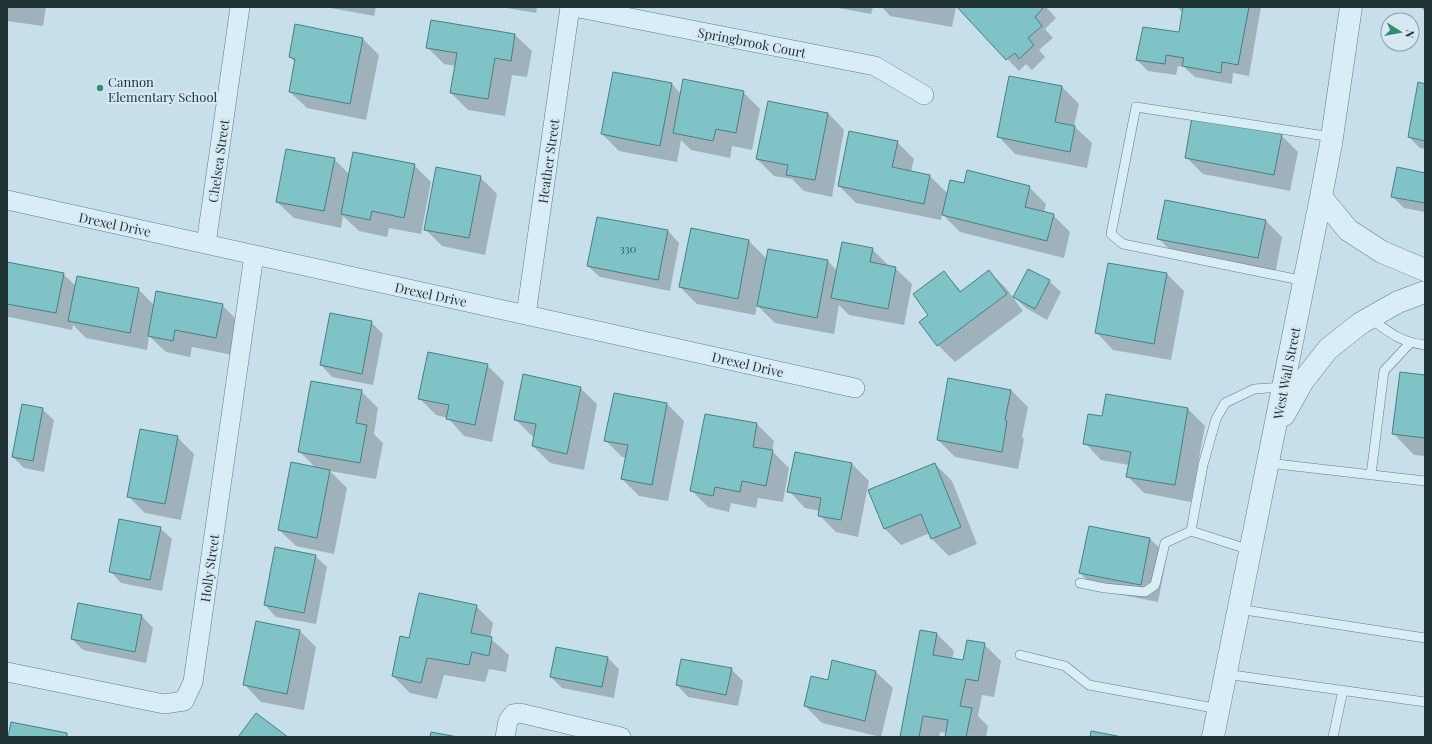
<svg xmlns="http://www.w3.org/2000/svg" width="1432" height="744" viewBox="0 0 1432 744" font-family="'Playfair Display',serif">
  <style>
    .shadow { fill: #0003 }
    .building { fill: #80c3c6; stroke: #468182 }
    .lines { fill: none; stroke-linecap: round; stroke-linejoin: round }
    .service-casing { stroke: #5e7f85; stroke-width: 10 }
    .minor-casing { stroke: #5e7f85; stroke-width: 20 }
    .tertiary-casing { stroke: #5e7f85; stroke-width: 23 }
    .service { stroke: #d9edf6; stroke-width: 9 }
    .minor { stroke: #d9edf6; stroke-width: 19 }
    .tertiary { stroke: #d9edf6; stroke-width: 22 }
    .poi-dot { fill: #338f6b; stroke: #d6e9f3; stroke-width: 1.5 }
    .labels { text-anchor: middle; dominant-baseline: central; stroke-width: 4; stroke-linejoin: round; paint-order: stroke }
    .number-label { font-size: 11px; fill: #38585a }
    .street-label { font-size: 13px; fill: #203436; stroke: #d6e9f3 }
    .poi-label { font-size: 13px; fill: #203436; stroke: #d6e9f3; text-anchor: start }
  </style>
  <rect width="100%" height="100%" fill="#c7dfeb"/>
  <path class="shadow" d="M 7,7 L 46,7 L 43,26 L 7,21 Z
    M 325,7 L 376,7 L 374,16 Z
    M 501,7 L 537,7 L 536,13 Z
    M 833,7 L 873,7 L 871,14 Z
    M 882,7 L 956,7 L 952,27 L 890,16 Z
    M 958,7 L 1046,7 L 1056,18 L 1045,29 L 1053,38 L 1039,50 L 1045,57 L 1032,70 L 1026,64 L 1019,71 Z
    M 1177,7 L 1261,7 L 1249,76 L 1233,73 L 1232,84 L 1195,77 L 1184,67 L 1178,66 L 1176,75 L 1148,71 L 1137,60 L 1179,34 L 1184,14 Z
    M 1420,7 L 1425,7 L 1425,12 Z
    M 515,35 L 532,51 L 527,77 L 512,75 L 505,116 L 468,110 L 451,93 L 456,66 L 444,64 L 427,47 Z
    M 362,38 L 379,55 L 366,120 L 307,108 L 290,92 L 296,63 L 290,57 Z
    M 614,73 L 672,84 L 681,94 L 743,92 L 760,109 L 752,150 L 732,146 L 730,158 L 691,150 L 681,140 L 677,162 L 619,151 L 602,134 Z
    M 1425,85 L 1425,149 L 1420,148 L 1409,137 Z
    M 1062,87 L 1079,104 L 1074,126 L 1092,143 L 1087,168 L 1015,154 L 999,137 Z
    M 828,113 L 844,130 L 832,197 L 804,191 L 792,179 L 774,176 L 757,159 Z
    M 1281,135 L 1298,152 L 1290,191 L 1203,174 L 1186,157 Z
    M 897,142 L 914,159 L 911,172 L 930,176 L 948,194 L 964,184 L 1029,187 L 1046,204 L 1044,213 L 1053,215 L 1070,232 L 1064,258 L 960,232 L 942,214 L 941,220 L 856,203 L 839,186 Z
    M 334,159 L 349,174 L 414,165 L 431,182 L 421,234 L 389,228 L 387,237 L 359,231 L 343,216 L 341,228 L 294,218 L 277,202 Z
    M 1425,174 L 1425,212 L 1404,208 L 1393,197 Z
    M 480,177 L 497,194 L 485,255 L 442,246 L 425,229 Z
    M 1265,220 L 1282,237 L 1275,275 L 1175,255 L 1158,238 Z
    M 692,230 L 749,241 L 767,259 L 828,261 L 837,271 L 872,249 L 889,266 L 895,268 L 912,284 L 904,325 L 849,315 L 839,305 L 834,334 L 775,323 L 757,305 L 755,315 L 697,304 L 680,287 Z
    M 668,231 L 679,243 L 670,291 L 600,277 L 588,266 Z
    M 7,263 L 63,274 L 76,286 L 138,289 L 154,305 L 222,305 L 239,322 L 233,355 L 192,347 L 190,357 L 166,352 L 149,336 L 147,350 L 86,338 L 73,325 L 72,330 L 9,317 L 7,316 Z
    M 944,272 L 962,292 L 989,272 L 1006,288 L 1023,311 L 955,362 L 938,345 L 930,315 Z
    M 1167,274 L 1184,291 L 1171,360 L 1113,350 L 1097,333 Z
    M 1049,281 L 1061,292 L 1047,320 L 1026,308 L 1014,297 Z
    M 371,322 L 383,334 L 373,385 L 332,377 L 321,365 Z
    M 487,365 L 504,382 L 492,442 L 464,436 L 448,418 L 436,415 L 419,398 Z
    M 1425,376 L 1425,456 L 1414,455 L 1393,433 Z
    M 580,388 L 597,404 L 584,470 L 550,463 L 533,446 L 535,437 L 532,436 L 515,419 Z
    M 1011,390 L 1028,407 L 1022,437 L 1024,439 L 1018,469 L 955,457 L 938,440 Z
    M 361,391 L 378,408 L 374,434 L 383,443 L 376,479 L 330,471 L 347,488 L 334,554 L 296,546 L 279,530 L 316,468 L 299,451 Z
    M 614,394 L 667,404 L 684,421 L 668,501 L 639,496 L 622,479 L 626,458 L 622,457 L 605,440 Z
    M 42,409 L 54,420 L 44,472 L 24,468 L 13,457 Z
    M 1188,409 L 1205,426 L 1191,502 L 1144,493 L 1127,476 L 1129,465 L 1101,460 L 1085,443 L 1103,418 Z
    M 706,415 L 757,424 L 774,441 L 772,451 L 789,468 L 783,502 L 758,498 L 756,508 L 731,503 L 729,512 L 708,507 L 691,490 Z
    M 177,437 L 194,454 L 181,520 L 145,513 L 128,496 Z
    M 796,453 L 852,464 L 869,481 L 858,537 L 836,532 L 819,515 L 820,511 L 805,508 L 789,491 Z
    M 935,464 L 952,481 L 977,544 L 949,556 L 932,539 L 930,533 L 901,545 L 884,528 Z
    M 160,528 L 172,539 L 162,591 L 121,583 L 110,571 Z
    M 1150,539 L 1167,555 L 1158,602 L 1097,590 L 1080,573 Z
    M 315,556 L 327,567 L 316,624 L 276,617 L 265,605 Z
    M 476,606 L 493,623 L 490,638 L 509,655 L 506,672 L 489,669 L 485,682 L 444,675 L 437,699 L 410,693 L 393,676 L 410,639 Z
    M 142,616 L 153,628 L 146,663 L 83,650 L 72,639 Z
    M 299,630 L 316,647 L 304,710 L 261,702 L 245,685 Z
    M 937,634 L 954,651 L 952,659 L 964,661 L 984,644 L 1001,661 L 994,697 L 982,695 L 978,716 L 988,726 L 986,737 L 946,737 L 947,733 L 940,732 L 939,737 L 901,737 Z
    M 608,658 L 619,669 L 614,698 L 562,688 L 551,677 Z
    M 731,669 L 743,681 L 738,706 L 688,697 L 677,685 Z
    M 876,672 L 893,688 L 881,737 L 822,723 L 805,706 L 828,682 Z"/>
  <path class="building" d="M 957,7 L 1044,7 L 1035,17 L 1042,26 L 1028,38 L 1034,45 L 1019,59 L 1015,53 L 1006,60 Z
    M 1183,7 L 1249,7 L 1238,65 L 1222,62 L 1221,73 L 1182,66 L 1184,58 L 1166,55 L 1165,64 L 1136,60 L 1143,27 L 1179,32 Z
    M 431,20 L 515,34 L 511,61 L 495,58 L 488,99 L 450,93 L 457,53 L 426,48 Z
    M 295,24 L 363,38 L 350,104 L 289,92 L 295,59 L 289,57 Z
    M 613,72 L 672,83 L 660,146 L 601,134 Z
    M 1009,76 L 1062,86 L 1055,122 L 1075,126 L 1070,152 L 997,137 Z
    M 683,79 L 744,91 L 736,133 L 716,129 L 713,141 L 673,133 Z
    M 1418,82 L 1425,84 L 1425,141 L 1408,137 Z
    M 768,101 L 828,113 L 815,180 L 786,175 L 788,165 L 756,159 Z
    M 1192,117 L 1282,134 L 1274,175 L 1185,158 Z
    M 849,131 L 898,141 L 892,167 L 930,175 L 924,204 L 838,186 Z
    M 286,149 L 335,158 L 324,211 L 276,202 Z
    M 353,152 L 415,164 L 404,218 L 372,211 L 370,220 L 341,214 Z
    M 436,167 L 481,176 L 469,238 L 424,230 Z
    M 1397,167 L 1425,173 L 1425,203 L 1391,197 Z
    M 967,170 L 1030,186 L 1025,207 L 1054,214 L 1047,241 L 942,215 L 950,180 L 964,183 Z
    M 1165,200 L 1266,220 L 1258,258 L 1157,239 Z
    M 597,217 L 668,230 L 658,280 L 587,266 Z
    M 691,228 L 749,240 L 738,299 L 679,287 Z
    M 842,242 L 873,248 L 870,262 L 896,267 L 888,309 L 831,298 Z
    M 768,249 L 828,260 L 817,318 L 757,306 Z
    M 7,262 L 64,273 L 56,313 L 7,304 Z
    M 1108,263 L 1167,273 L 1154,344 L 1095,333 Z
    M 1028,269 L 1050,280 L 1035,309 L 1013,297 Z
    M 989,270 L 1007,294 L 937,346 L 919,322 L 928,315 L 913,294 L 944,271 L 960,292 Z
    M 77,276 L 139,288 L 130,333 L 68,321 Z
    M 156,291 L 223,304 L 216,338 L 175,330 L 173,341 L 148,336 Z
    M 330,313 L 372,321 L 362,374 L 320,365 Z
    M 428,352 L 488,364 L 475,425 L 446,419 L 449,405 L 418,399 Z
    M 1400,372 L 1425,375 L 1425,438 L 1392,434 Z
    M 523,374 L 581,387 L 567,454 L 532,446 L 536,424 L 514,420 Z
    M 948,378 L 1011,390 L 1005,420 L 1007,421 L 1002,452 L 937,440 Z
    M 311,381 L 362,390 L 356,423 L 367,425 L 360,463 L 298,452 Z
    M 614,393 L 667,403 L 652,485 L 621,479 L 628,445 L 604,441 Z
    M 1106,394 L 1188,408 L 1175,485 L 1126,477 L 1131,452 L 1083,444 L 1088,414 L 1102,416 Z
    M 22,404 L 43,408 L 33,461 L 12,457 Z
    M 705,414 L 757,423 L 753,447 L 773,450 L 766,486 L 742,481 L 740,492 L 715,487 L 713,496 L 690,491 Z
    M 140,429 L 178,436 L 165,504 L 127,497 Z
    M 795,452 L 852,463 L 841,520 L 818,516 L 821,498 L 787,492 Z
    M 291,462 L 330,470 L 317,538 L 278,530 Z
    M 935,463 L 961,527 L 931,539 L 921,514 L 884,529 L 868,490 Z
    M 119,519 L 161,527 L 150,580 L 109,572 Z
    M 1089,526 L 1150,538 L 1141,585 L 1079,573 Z
    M 275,547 L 316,555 L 304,613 L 264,605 Z
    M 419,593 L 477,605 L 471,633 L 492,637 L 489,656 L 472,652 L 469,665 L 427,658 L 421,683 L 392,676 L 400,636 L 409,638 Z
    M 78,603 L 142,615 L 135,652 L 71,639 Z
    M 256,621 L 300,630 L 287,694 L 243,685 Z
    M 920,630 L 937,633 L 933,655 L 963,660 L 967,640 L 985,643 L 978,681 L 966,679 L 960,706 L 972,708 L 966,737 L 945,737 L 948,720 L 923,716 L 919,737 L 900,737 Z
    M 556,647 L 608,657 L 602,687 L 550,677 Z
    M 681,659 L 732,668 L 726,695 L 676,685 Z
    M 832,660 L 876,671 L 865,721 L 804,706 L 811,676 L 828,680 Z
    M 256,713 L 288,737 L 238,737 Z
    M 11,722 L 67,733 L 67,737 L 8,737 Z
    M 1091,731 L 1122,737 L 1090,737 Z
    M 431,732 L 458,737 L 430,737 Z"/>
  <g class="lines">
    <g class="service-casing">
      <path id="service" d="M 1305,281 L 1123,244 L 1111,234 L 1136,107 L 1332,137
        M 1370,318 C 1390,333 1400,342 1425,345
        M 1268,463 L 1425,481
        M 1371,475 L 1384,371 L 1410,343
        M 1250,550 L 1191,531 L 1203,465 L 1216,419 L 1225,403 L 1254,389 L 1283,387
        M 1080,583 L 1105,588 L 1145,592 L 1155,585 L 1165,543 L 1191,531
        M 1238,609 L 1425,638
        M 1020,655 L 1065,666 L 1089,685 L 1219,709
        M 1225,674 L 1425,702
        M 1333,737 L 1343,690"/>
    </g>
    <g class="minor-casing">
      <path id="minor" d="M 574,7 L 875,66 L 924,95
        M 7,200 L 855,388
        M 206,244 L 240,7
        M 526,315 L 570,7
        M 7,672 L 164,704 L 184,701 L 193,682 L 254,255
        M 505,737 L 508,721 L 513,714 L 520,713 L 621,737"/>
    </g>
    <g class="tertiary-casing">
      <path id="tertiary" d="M 1321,197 L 1348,230 L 1382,252 L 1425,270
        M 1284,415 L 1303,381 L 1328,349 L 1361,323 L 1398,302 L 1425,292
        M 1213,737 L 1321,197 L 1331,144 L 1351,7"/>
    </g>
    <use href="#service" class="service"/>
    <use href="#minor" class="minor"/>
    <use href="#tertiary" class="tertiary"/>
  </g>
  <circle class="poi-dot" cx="100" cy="88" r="4"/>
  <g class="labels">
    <g class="number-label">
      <text x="628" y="248">330</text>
    </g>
    <g class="street-label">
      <text transform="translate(752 42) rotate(11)">Springbrook Court</text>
      <text transform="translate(218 161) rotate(-82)">Chelsea Street</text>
      <text transform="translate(548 161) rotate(-82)">Heather Street</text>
      <text transform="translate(115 224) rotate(12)">Drexel Drive</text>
      <text transform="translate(431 294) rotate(12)">Drexel Drive</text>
      <text transform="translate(748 364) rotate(13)">Drexel Drive</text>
      <text transform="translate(1286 373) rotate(-79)">West Wall Street</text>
      <text transform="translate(209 568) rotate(-82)">Holly Street</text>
    </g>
    <g class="poi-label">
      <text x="108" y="81">Cannon<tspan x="108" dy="15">Elementary School</tspan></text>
    </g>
  </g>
  <rect width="1432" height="744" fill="none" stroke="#203436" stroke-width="16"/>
  <g transform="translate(1400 32) rotate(101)"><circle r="19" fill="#d6e9f3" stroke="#8da1a7"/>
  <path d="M0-3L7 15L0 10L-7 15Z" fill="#338f6b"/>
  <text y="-6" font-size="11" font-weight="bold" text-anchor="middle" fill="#203436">N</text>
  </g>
</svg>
